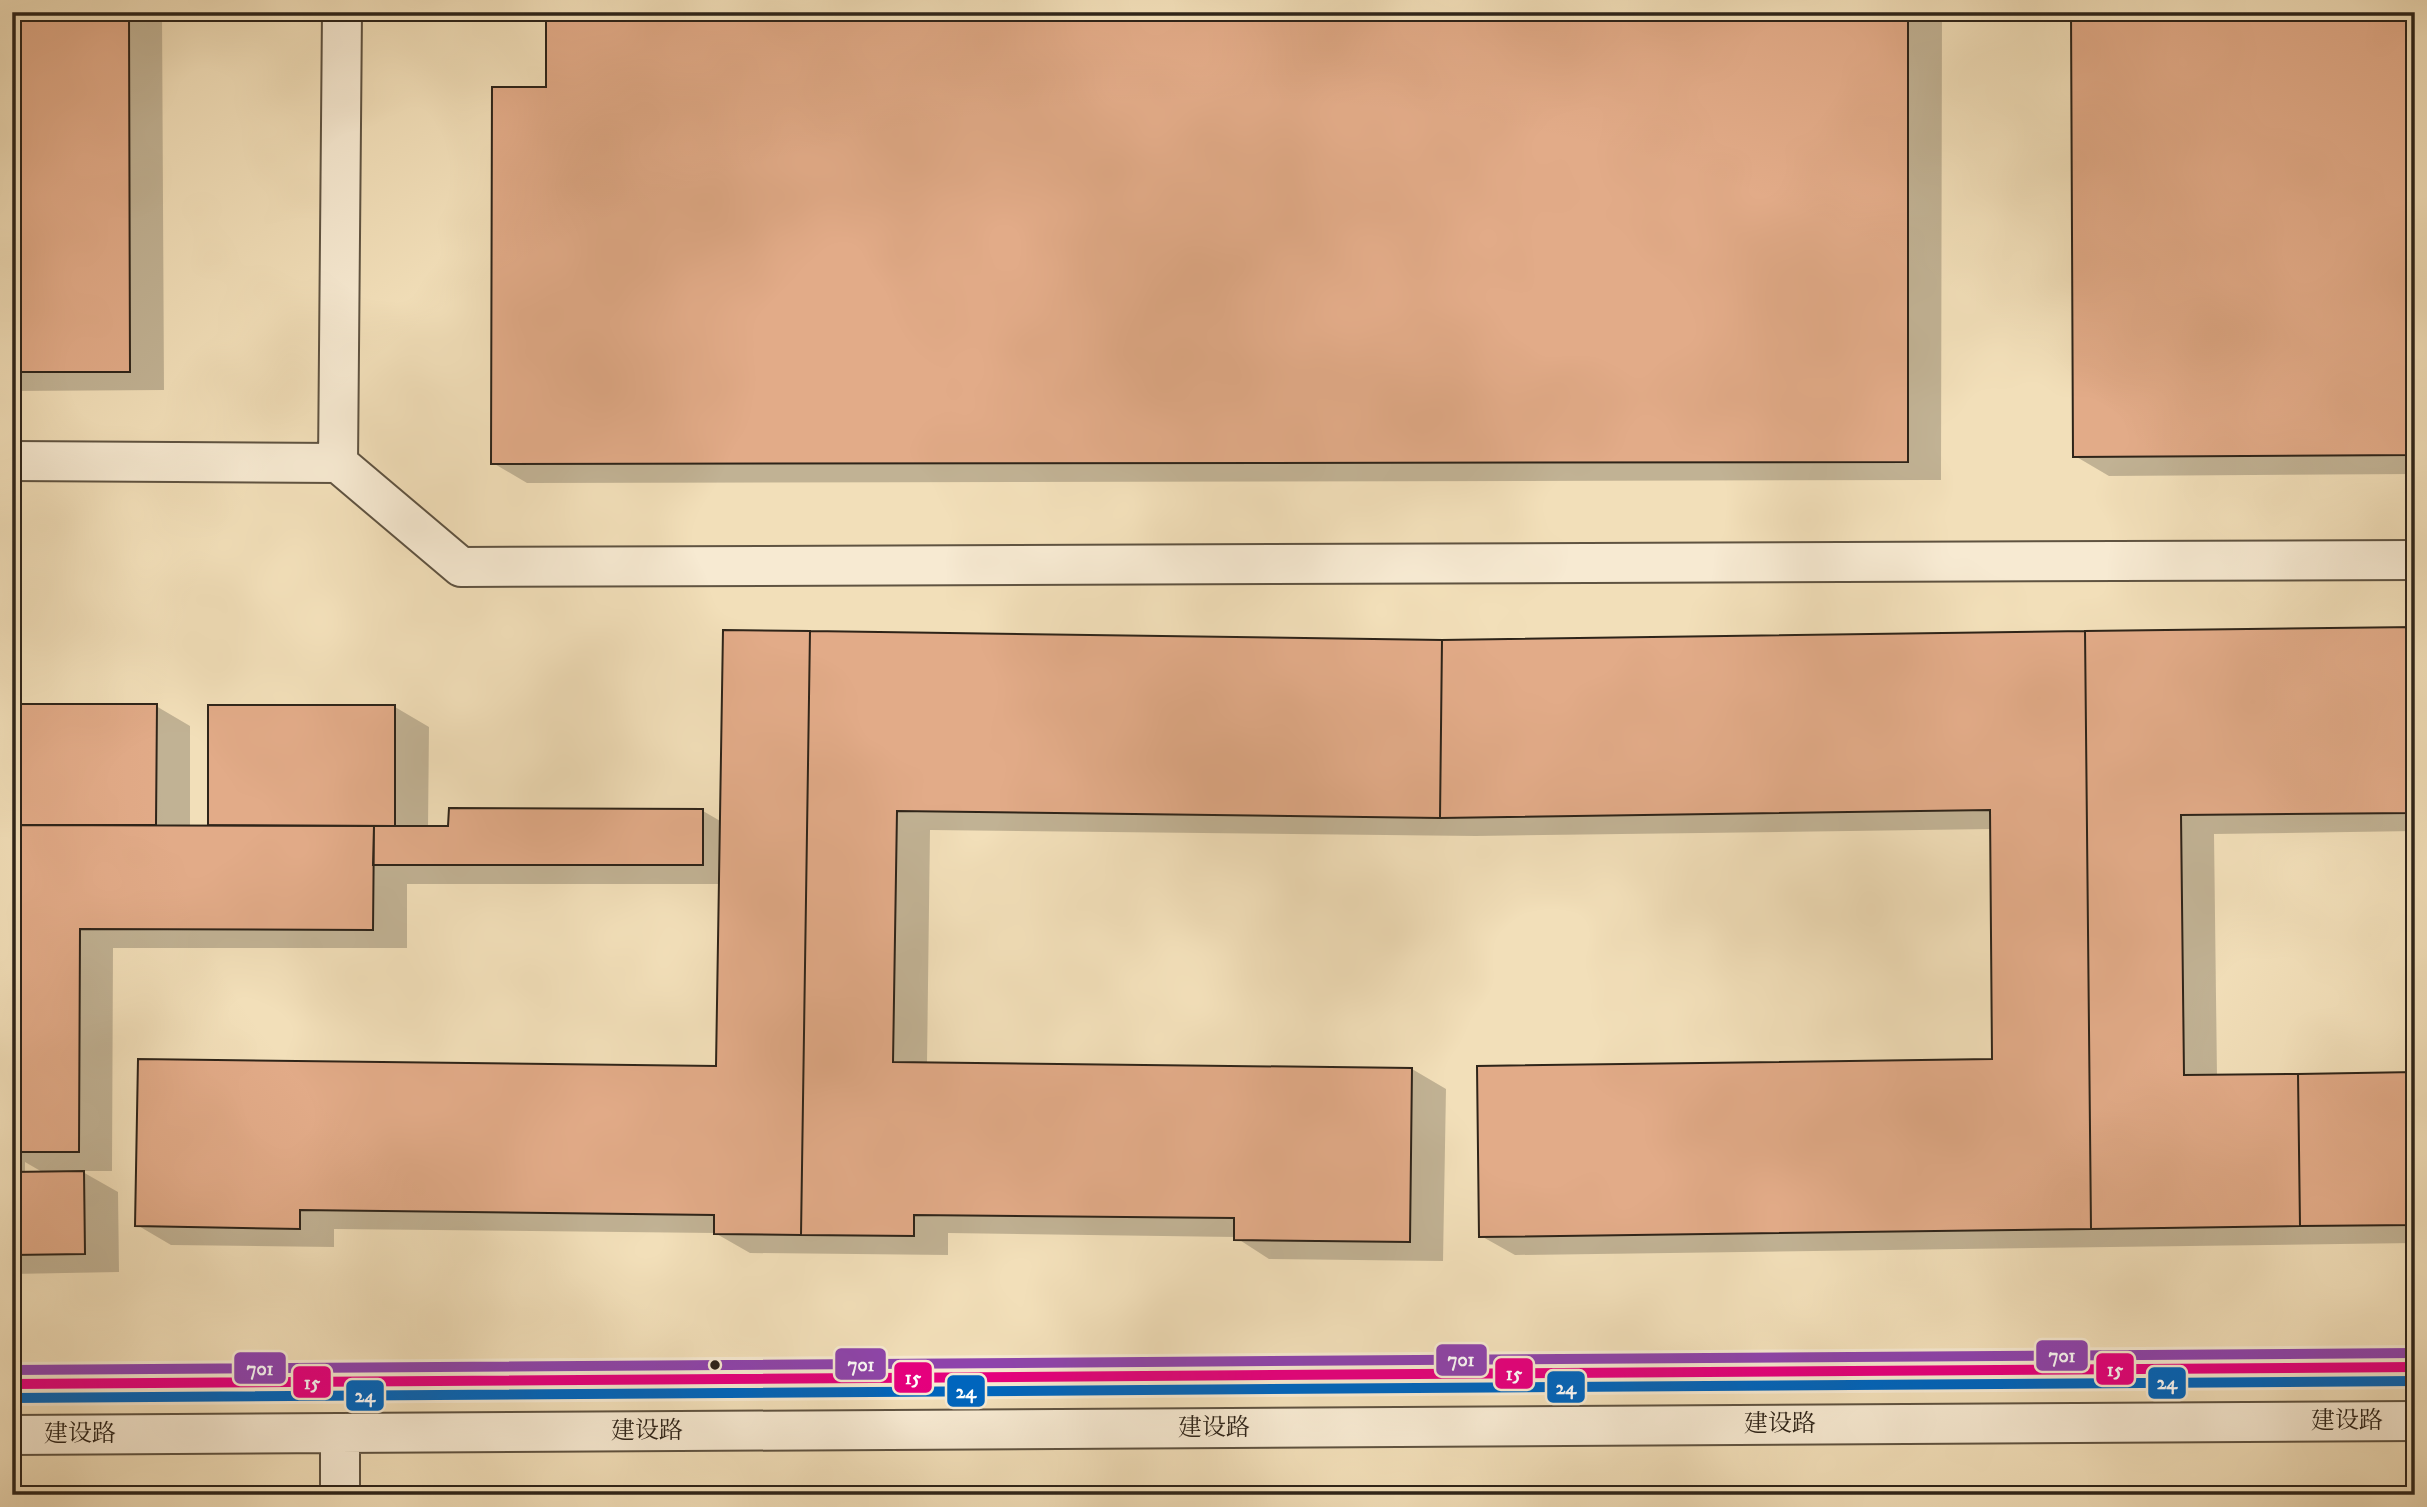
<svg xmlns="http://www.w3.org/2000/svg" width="2427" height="1507" viewBox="0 0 2427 1507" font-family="'IM FELL DW Pica','Noto Serif SC',serif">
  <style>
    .shadow { fill: #0003; fill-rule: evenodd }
    .building { fill: #e2ab88; stroke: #2e2419; stroke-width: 2 }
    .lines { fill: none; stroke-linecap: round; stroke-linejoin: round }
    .minor-casing { stroke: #5f5341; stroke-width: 42 }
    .minor { stroke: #f7ead2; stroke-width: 38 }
    .bus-1-casing { stroke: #f7ead2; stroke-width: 16 }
    .bus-2-casing { stroke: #f7ead2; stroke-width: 16 }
    .bus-3-casing { stroke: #f7ead2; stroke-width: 16 }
    .bus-1 { stroke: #e5007d; stroke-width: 10 }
    .bus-2 { stroke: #0065bd; stroke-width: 10 }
    .bus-3 { stroke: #8e44ad; stroke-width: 10 }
    .bus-dot { fill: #2e2419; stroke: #f7ead2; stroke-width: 2.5 }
    .labels { text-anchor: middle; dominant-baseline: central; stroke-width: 5; stroke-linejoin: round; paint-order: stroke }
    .street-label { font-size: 24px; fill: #2e2419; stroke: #f7ead2 }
    .line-badge { stroke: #f7ead2; stroke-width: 2.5 }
    .badge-label { font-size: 19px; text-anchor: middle; font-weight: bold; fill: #fff }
  </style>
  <rect width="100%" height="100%" fill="#f2dfb9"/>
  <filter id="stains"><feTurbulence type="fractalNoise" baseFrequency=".00286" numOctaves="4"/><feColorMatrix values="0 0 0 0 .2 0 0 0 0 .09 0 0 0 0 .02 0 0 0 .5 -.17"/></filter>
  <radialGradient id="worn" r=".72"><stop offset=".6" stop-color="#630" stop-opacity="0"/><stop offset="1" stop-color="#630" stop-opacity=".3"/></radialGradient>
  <path class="shadow" d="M 12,12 L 162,12 L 164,390 L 12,391 Z
    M 548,12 L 1942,12 L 1941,480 L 527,483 L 493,463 L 548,88 Z
    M 2415,12 L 2415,474 L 2109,476 L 2075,456 Z
    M 2415,628 L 2415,831 L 2214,834 L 2217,1076 L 2415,1073 L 2415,1243 L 1515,1255 L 1481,1236 L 1994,1061 L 1992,829 L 1476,836 L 930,830 L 927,1064 L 1412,1069 L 1446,1089 L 1443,1261 L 1269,1259 L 1235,1237 L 948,1233 L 948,1255 L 750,1253 L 715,1233 L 334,1229 L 334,1247 L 171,1245 L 137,1225 L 718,1068 L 721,884 L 407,884 L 407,948 L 113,948 L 112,1171 L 81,1171 L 118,1192 L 119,1272 L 12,1274 L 12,706 L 156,706 L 190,726 L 190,827 L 210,827 L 210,707 L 395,707 L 429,727 L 428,828 L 703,811 L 722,822 L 1442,641 ZM 25,1162 L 44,1173 L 25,1174 Z"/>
  <path class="building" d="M 12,12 L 129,12 L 130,372 L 12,372 Z
    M 546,12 L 1908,12 L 1908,462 L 491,464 L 492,87 L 546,87 Z
    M 2071,12 L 2415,12 L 2415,455 L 2073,457 Z
    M 2415,627 L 2415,813 L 2181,815 L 2184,1075 L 2298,1074 L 2300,1226 L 2091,1229 L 2085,631 Z
    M 723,630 L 810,631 L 801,1235 L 714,1234 L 714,1215 L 300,1210 L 300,1229 L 135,1226 L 138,1059 L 716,1066 Z
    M 810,631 L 1442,640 L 1440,818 L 897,811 L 893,1062 L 1412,1068 L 1410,1242 L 1234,1240 L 1234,1218 L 914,1215 L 914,1236 L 801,1235 Z
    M 2085,631 L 2091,1229 L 1479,1237 L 1477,1066 L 1992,1059 L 1990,810 L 1440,818 L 1442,640 Z
    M 12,704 L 157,704 L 156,825 L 12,825 Z
    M 208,705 L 395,705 L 395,826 L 208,825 Z
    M 449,808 L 703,809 L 703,865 L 373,865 L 374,826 L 448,826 Z
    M 12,825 L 374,826 L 373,930 L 80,929 L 79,1152 L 12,1152 Z
    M 2415,1072 L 2415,1225 L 2300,1226 L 2298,1074 Z
    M 84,1171 L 85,1254 L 12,1255 L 12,1172 Z"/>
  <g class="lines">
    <g class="minor-casing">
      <path id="minor" d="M 12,461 L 338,463 L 461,567 L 2415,560
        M 338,463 L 342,12
        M 12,1384 L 2415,1367
        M 12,1435 L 2415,1421
        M 340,1495 L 340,1433"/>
    </g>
    <use href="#minor" class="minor"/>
    <g class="bus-1-casing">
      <path id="bus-1" d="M 12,1384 L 2415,1367"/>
    </g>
    <g class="bus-2-casing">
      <path id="bus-2" d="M 12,1398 L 2415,1381"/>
    </g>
    <g class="bus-3-casing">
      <path id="bus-3" d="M 12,1370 L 2415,1353"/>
    </g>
    <use href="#bus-1" class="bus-1"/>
    <use href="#bus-2" class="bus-2"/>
    <use href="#bus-3" class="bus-3"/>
  </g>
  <circle class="bus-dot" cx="715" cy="1365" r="6"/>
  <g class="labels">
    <g class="street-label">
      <text x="2347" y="1421">建设路</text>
      <text x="1780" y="1424">建设路</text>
      <text x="1214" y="1428">建设路</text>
      <text x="647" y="1431">建设路</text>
      <text x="80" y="1434">建设路</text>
    </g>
  </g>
  <g class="line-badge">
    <rect x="2035" y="1339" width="54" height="33" rx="7" fill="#8e44ad"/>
    <rect x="1435" y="1343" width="53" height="34" rx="7" fill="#8e44ad"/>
    <rect x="834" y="1347" width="53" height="34" rx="7" fill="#8e44ad"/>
    <rect x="233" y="1351" width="54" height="34" rx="7" fill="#8e44ad"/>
    <rect x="2095" y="1352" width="40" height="34" rx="7" fill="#e5007d"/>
    <rect x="1494" y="1357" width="40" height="33" rx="7" fill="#e5007d"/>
    <rect x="893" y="1361" width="40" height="33" rx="7" fill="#e5007d"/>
    <rect x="292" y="1365" width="40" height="34" rx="7" fill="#e5007d"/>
    <rect x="2147" y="1366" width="40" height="34" rx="7" fill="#0065bd"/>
    <rect x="1546" y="1370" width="40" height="34" rx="7" fill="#0065bd"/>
    <rect x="946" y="1374" width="40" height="34" rx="7" fill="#0065bd"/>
    <rect x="345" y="1379" width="40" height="33" rx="7" fill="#0065bd"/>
  </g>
  <g class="badge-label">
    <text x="2062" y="1362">701</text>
    <text x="1461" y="1366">701</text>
    <text x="861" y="1371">701</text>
    <text x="260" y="1375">701</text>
    <text x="2115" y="1376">15</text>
    <text x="1514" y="1380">15</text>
    <text x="913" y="1384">15</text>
    <text x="312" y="1389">15</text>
    <text x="2167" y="1389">24</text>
    <text x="1566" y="1394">24</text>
    <text x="966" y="1398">24</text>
    <text x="365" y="1402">24</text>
  </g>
  <rect width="2427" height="1507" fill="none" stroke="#f2dfb9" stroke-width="42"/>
  <rect x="14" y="14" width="2399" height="1479" fill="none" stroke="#2e2419" stroke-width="3.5"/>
  <rect x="21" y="21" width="2385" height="1465" fill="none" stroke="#2e2419" stroke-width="2"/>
  <rect width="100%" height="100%" filter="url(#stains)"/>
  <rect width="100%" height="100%" fill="url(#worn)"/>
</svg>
